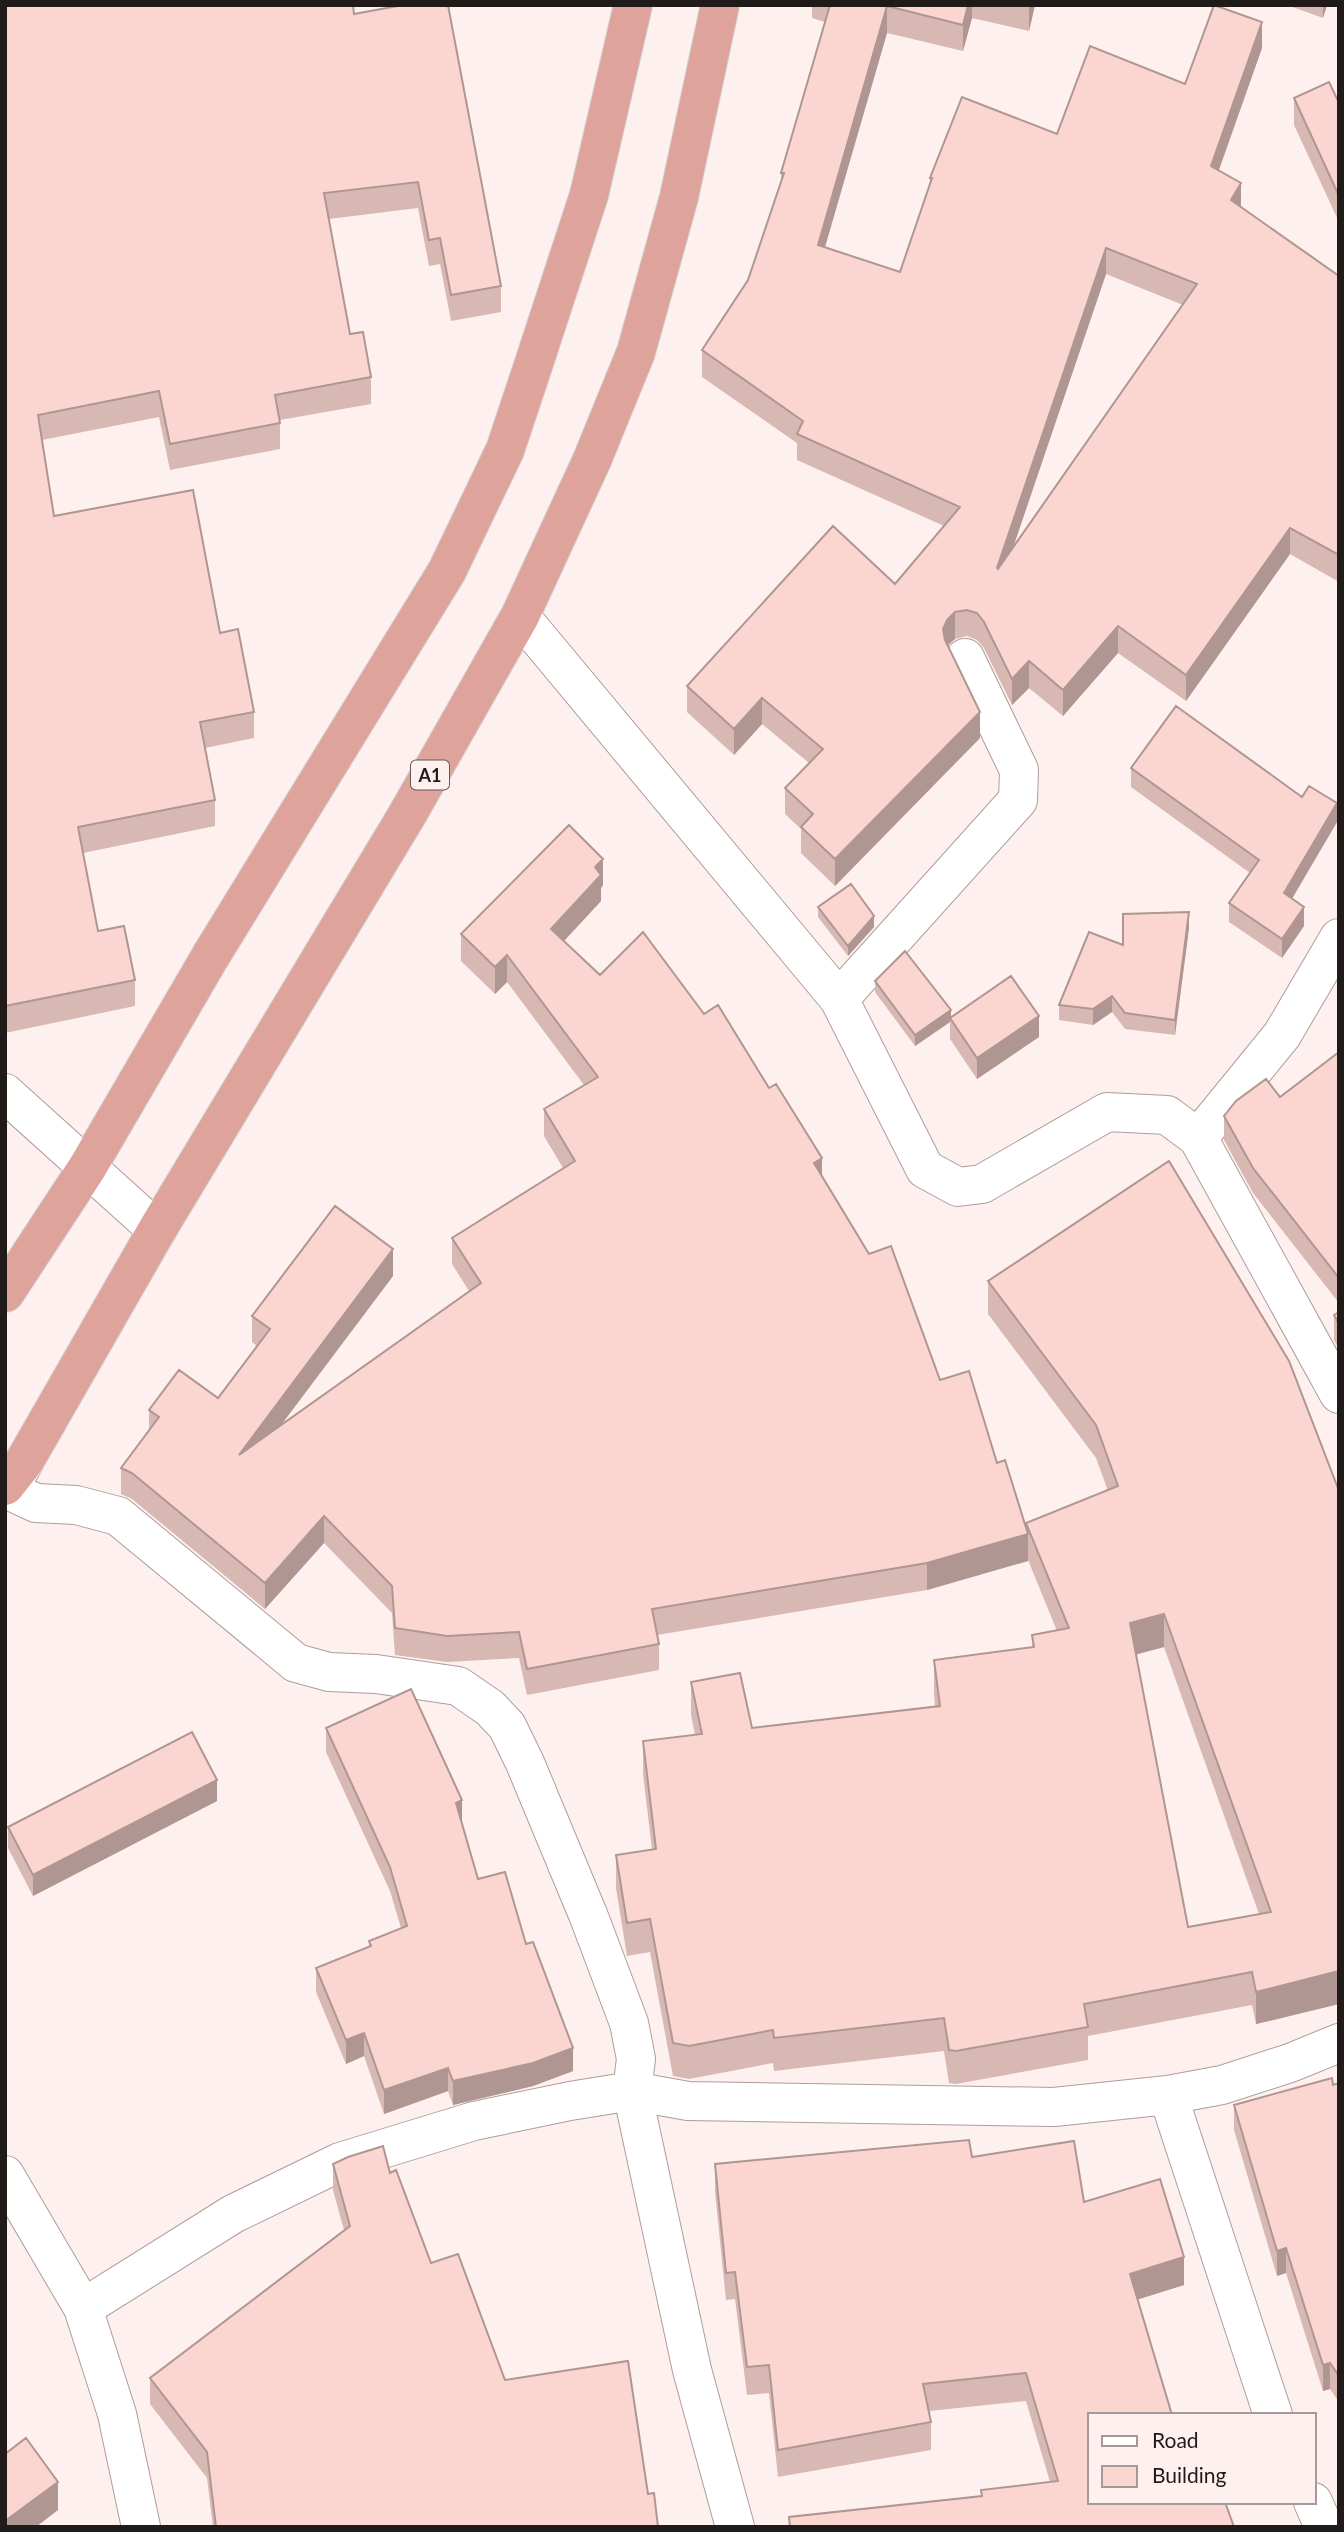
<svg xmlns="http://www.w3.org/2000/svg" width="1344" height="2532" viewBox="0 0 1344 2532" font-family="Lato,sans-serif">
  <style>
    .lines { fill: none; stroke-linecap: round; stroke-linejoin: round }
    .minor-casing { stroke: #ad9d9b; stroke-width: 40 }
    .trunk-casing { stroke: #d2d1d1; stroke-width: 40 }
    .minor { stroke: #fff; stroke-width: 38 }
    .trunk { stroke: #dea39a; stroke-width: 38 }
    .wall { fill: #d8b8b3; fill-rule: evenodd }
    .shaded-wall { fill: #b09692 }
    .building { fill: #fbd6d0; stroke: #b09692; stroke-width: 2; fill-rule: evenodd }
    .labels { text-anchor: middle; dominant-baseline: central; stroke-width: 5; stroke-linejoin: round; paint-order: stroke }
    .shield { fill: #fef0ee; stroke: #635a59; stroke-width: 2 }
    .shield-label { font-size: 18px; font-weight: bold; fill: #201a19 }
  </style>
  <rect width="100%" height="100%" fill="#fef0ee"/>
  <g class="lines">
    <g class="minor-casing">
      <path id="minor" d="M 520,616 L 839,999 L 925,1169 L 958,1187 L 982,1184 L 1107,1112 L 1167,1115 L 1198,1138 L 1339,1394
        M 839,999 L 1018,800 L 1019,770 L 965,658
        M 5,1093 L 157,1230
        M 1198,1138 L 1282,1035 L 1339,938
        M 24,1462 L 8,1490 L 36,1503 L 76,1505 L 118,1516 L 296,1663 L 329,1672 L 376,1674 L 458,1686 L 490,1708 L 507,1726 L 525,1763 L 589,1917 L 629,2023 L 636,2059 L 632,2091 L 692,2370 L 735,2527
        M 1168,2095 L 1273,2415
        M 5,2175 L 83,2308 L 117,2414 L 141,2527
        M 83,2308 L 233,2214 L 340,2162 L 474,2121 L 570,2101 L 632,2091 L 688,2101 L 1054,2107 L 1168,2095 L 1222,2085 L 1290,2063 L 1339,2043
        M 1313,2502 L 1324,2527"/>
    </g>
    <g class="trunk-casing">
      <path id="trunk" d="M 5,1293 L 87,1168 L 210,957 L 447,571 L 505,450 L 531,372 L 589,195 L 633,5
        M 5,1486 L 24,1462 L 157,1230 L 407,815 L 520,616 L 592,460 L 636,352 L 679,197 L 720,5"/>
    </g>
    <use href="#minor" class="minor"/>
    <use href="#trunk" class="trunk"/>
  </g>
  <path class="wall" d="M 5,5 L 354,14 L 501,286 L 501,312 L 451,321 L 440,264 L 429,266 L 418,208 L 329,219 L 350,334 L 371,377 L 371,404 L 280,420 L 280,449 L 170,470 L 159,417 L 42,440 L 54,516 L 220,633 L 254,712 L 254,738 L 205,748 L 215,800 L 215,826 L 83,853 L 98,931 L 135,980 L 135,1006 L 5,1033 Z
    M 812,5 L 1035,5 L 1029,31 L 972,18 L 963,51 L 887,33 L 825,247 L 900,272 L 930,183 L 930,178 L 1057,134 L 1185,84 L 1262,48 L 1219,170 L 1241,207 L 1339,276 L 1339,582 L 1290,554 L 1186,701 L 1118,653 L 1063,716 L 1029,688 L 1012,705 L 984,648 L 977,640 L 967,636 L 955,639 L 948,645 L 980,738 L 835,886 L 801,853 L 801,829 L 785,814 L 785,788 L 809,763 L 762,724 L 734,755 L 687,712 L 687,686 L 895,584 L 944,526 L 797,460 L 797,443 L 702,377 L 702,350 L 748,280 L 781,181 L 781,173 L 825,22 L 812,18 ZM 1106,274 L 1183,305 L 1013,546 Z
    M 1287,5 L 1327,5 L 1323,18 Z
    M 1294,98 L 1339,103 L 1339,222 L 1294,125 Z
    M 1131,768 L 1337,822 L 1292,899 L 1304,926 L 1282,958 L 1229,922 L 1229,903 L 1250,873 L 1131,787 Z
    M 603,885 L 601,888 L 601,901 L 564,941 L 600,975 L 822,1176 L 940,1380 L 997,1463 L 1026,1530 L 1026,1523 L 1108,1491 L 1096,1458 L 988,1314 L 988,1281 L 1339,1491 L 1339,2004 L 1256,2024 L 1252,2005 L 1088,2036 L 1088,2060 L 956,2084 L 949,2083 L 944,2051 L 774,2071 L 773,2063 L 689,2079 L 673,2076 L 650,1952 L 627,1956 L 616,1888 L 616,1855 L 652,1849 L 643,1774 L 643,1741 L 695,1735 L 691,1715 L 691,1682 L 752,1728 L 935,1706 L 934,1693 L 934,1660 L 1032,1647 L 1032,1635 L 1057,1631 L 1028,1560 L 1028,1561 L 927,1590 L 657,1635 L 659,1644 L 659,1670 L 527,1695 L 519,1658 L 447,1662 L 395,1655 L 392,1613 L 324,1543 L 265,1609 L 132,1499 L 121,1494 L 121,1468 L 149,1429 L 149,1410 L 218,1398 L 257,1346 L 252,1342 L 252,1316 L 393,1276 L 281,1425 L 469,1291 L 452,1264 L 452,1238 L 563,1168 L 544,1136 L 544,1109 L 584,1085 L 507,982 L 495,994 L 461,961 L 461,934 ZM 1164,1647 L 1259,1914 L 1188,1927 L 1135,1655 Z
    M 818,907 L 874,927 L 848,956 L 818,917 Z
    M 1189,928 L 1175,1035 L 1125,1029 L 1112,1012 L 1093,1025 L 1059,1020 L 1059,1005 L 1123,945 Z
    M 875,981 L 951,1017 L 1039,1037 L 977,1079 L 950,1039 L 950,1022 L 915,1046 L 875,992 Z
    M 1339,1052 L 1339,1303 L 1253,1193 L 1224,1140 L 1224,1116 L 1280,1097 Z
    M 1339,1312 L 1339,1349 L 1334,1340 L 1334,1315 Z
    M 326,1728 L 462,1823 L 478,1879 L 526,1944 L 573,2071 L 533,2086 L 453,2105 L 448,2091 L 384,2114 L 364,2056 L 346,2064 L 316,1992 L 316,1968 L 369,1947 L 369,1941 L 401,1928 L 390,1891 L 326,1752 Z
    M 217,1801 L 33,1896 L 8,1848 L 8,1827 Z
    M 1339,2083 L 1339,2402 L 1330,2389 L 1323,2391 L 1286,2273 L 1277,2276 L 1234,2130 L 1234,2105 Z
    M 972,2157 L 1084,2202 L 1184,2285 L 1138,2299 L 1090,2415 L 1234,2527 L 789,2527 L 789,2517 L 981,2496 L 981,2490 L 1050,2482 L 1026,2401 L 929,2411 L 931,2422 L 931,2450 L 778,2477 L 769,2393 L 747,2395 L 735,2299 L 726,2300 L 715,2192 L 715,2164 Z
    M 333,2164 L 390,2173 L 431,2263 L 505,2380 L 648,2494 L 658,2527 L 213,2527 L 207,2478 L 150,2404 L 150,2378 L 344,2230 L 333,2190 Z"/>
  <path class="shaded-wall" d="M 968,5 L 972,5 L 972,18 L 963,51 L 963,25 Z
    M 1029,5 L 1035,5 L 1029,31 Z
    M 1323,5 L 1327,5 L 1323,18 Z
    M 887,6 L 887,33 L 818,271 L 818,245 Z
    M 1262,22 L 1262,48 L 1211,192 L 1211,166 Z
    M 1241,183 L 1241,210 L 1231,200 Z
    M 1106,248 L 1106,274 L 997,595 L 997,568 Z
    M 1290,528 L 1290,554 L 1186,701 L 1186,675 Z
    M 955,612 L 955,639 L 947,646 L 943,629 L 947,620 Z
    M 1118,626 L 1118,653 L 1063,716 L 1063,690 Z
    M 1029,661 L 1029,688 L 1012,705 L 1012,679 Z
    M 762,698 L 762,724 L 734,755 L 734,729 Z
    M 980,712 L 980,738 L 835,886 L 835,859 Z
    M 1337,803 L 1337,822 L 1284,912 L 1284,893 Z
    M 603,859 L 603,885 L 601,888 L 601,901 L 551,955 L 551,929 L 595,867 Z
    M 1304,907 L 1304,926 L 1282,958 L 1282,939 Z
    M 1189,912 L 1189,928 L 1175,1035 L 1175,1020 Z
    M 874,916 L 874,927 L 848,956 L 848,946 Z
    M 507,955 L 507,982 L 495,994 L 495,967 Z
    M 1112,996 L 1112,1012 L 1093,1025 L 1093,1009 Z
    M 951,1010 L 951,1020 L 950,1018 L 950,1022 L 915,1046 L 915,1035 Z
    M 1039,1016 L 1039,1037 L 977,1079 L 977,1058 Z
    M 822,1158 L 822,1185 L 814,1163 Z
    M 393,1249 L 393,1276 L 239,1481 L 239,1455 Z
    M 324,1516 L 324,1543 L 265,1609 L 265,1583 Z
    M 1028,1534 L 1028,1561 L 927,1590 L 927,1563 Z
    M 1164,1614 L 1164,1647 L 1130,1656 L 1130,1623 Z
    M 217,1780 L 217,1801 L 33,1896 L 33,1875 Z
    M 462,1800 L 462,1824 L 456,1803 Z
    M 1339,1971 L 1339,2004 L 1256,2024 L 1256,1992 Z
    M 364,2033 L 364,2056 L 346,2064 L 346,2040 Z
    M 573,2048 L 573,2071 L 533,2086 L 453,2105 L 453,2081 Z
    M 448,2068 L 448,2091 L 384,2114 L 384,2090 Z
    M 1286,2248 L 1286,2273 L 1277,2276 L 1277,2251 Z
    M 1184,2257 L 1184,2285 L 1130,2302 L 1130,2274 Z
    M 1330,2363 L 1330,2389 L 1323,2391 L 1323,2365 Z
    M 58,2482 L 58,2510 L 36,2527 L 5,2527 L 5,2521 Z"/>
  <path class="building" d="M 5,5 L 353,5 L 354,14 L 403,5 L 448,5 L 501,286 L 451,295 L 440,238 L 429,240 L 418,182 L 324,193 L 350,334 L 363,332 L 371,377 L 275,395 L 280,423 L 170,444 L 159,391 L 38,415 L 54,516 L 193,490 L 220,633 L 238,629 L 254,712 L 200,722 L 215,800 L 78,827 L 98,931 L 124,926 L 135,980 L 5,1006 Z
    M 830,5 L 968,5 L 963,25 L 887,6 L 818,245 L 900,272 L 932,178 L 930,178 L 962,97 L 1057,134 L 1090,46 L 1185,84 L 1214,5 L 1262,22 L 1211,166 L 1241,183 L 1231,200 L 1339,276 L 1339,555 L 1290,528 L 1186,675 L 1118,626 L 1063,690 L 1029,661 L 1012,679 L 984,622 L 977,613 L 967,610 L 955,612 L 947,620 L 943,629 L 945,640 L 980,712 L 835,859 L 801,827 L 813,814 L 785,788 L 823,749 L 762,698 L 734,729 L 687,686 L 833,526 L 895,584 L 960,507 L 797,434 L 803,421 L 702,350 L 748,280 L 784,173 L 781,173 ZM 1106,248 L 1197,284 L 998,569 L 997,568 Z
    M 1329,82 L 1339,103 L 1339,196 L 1294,98 Z
    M 1176,706 L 1302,797 L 1309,786 L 1337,803 L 1284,893 L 1304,907 L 1282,939 L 1229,903 L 1259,860 L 1131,768 Z
    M 569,825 L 603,859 L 595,867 L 601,875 L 551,929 L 600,975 L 643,932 L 704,1014 L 718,1005 L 769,1088 L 776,1084 L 822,1158 L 814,1163 L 869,1254 L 891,1246 L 940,1380 L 969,1371 L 997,1463 L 1005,1460 L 1028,1534 L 927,1563 L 652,1609 L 659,1644 L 527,1669 L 519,1632 L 447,1636 L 395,1628 L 392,1586 L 324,1516 L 265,1583 L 132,1473 L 121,1468 L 159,1417 L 149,1410 L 179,1370 L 218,1398 L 270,1329 L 252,1316 L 335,1206 L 393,1249 L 239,1455 L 481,1283 L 452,1238 L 575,1161 L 544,1109 L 598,1077 L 507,955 L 495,967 L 461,934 Z
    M 851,884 L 874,916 L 848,946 L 818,907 Z
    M 1189,912 L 1175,1020 L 1125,1013 L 1112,996 L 1093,1009 L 1059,1005 L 1089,932 L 1123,945 L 1123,914 Z
    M 905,951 L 951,1010 L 915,1035 L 875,981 Z
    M 1011,976 L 1039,1016 L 977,1058 L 950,1018 Z
    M 1339,1052 L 1339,1278 L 1253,1168 L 1224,1116 L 1236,1101 L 1266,1079 L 1280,1097 Z
    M 1169,1161 L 1289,1361 L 1339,1491 L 1339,1971 L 1256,1992 L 1252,1972 L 1084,2004 L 1088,2027 L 956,2051 L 949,2050 L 944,2018 L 774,2038 L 773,2030 L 689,2046 L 673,2043 L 650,1919 L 627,1923 L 616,1855 L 656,1849 L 643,1741 L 702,1734 L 691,1682 L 740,1673 L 752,1728 L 940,1706 L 934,1660 L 1034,1647 L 1032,1635 L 1069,1628 L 1026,1523 L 1118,1486 L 1096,1425 L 988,1281 ZM 1164,1614 L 1271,1912 L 1188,1927 L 1130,1623 Z
    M 1339,1312 L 1339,1324 L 1334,1315 Z
    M 411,1689 L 462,1800 L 456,1803 L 478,1879 L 505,1872 L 526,1944 L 533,1942 L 573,2048 L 533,2063 L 453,2081 L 448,2068 L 384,2090 L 364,2033 L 346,2040 L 316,1968 L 371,1946 L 369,1941 L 407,1926 L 390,1867 L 326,1728 Z
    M 192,1732 L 217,1780 L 33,1875 L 8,1827 Z
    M 1332,2078 L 1333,2085 L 1339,2083 L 1339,2376 L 1330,2363 L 1323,2365 L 1286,2248 L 1277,2251 L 1234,2105 Z
    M 969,2140 L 972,2157 L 1074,2141 L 1084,2202 L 1160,2179 L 1184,2257 L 1130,2274 L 1172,2415 L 1090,2415 L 1090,2502 L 1225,2502 L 1234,2527 L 790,2527 L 789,2517 L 982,2496 L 981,2490 L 1058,2481 L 1026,2373 L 923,2384 L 931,2422 L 778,2450 L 769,2365 L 747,2367 L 735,2272 L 726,2273 L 715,2164 Z
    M 383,2146 L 390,2173 L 396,2170 L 431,2263 L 458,2254 L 505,2380 L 628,2361 L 648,2494 L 654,2493 L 658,2527 L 216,2527 L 207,2452 L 150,2378 L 350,2226 L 333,2164 L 348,2157 Z
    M 26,2438 L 58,2482 L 5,2521 L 5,2454 Z"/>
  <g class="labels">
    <rect class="shield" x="411" y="760.5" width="38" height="29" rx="5"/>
    <g class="shield-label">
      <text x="430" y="775">A1</text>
    </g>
  </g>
  <rect width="1344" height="2532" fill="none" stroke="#201a19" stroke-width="14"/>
  <rect x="1088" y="2413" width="228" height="91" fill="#fef0ee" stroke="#a59a99" stroke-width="2"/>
  <rect x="1102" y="2436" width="35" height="10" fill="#ffffff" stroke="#a59a99" stroke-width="2"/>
  <text x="1152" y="2448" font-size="21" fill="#201a19">Road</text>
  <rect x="1102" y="2466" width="35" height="21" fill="#fbd6d0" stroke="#a59a99" stroke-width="2"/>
  <text x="1152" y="2483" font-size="21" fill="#201a19">Building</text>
</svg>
